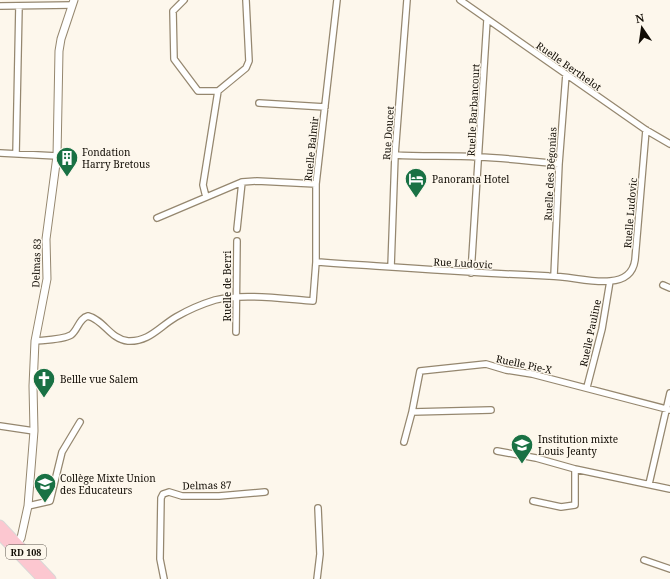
<svg xmlns="http://www.w3.org/2000/svg" width="670" height="579" viewBox="0 0 670 579" font-family="'Noto Serif',serif">
  <style>
    .lines { fill: none; stroke-linecap: round; stroke-linejoin: round }
    .minor-casing { stroke: #95876f; stroke-width: 8 }
    .tertiary-casing { stroke: #95876f; stroke-width: 9 }
    .primary-casing { stroke: #d9d8d7; stroke-width: 11 }
    .minor { stroke: #fff; stroke-width: 5.5 }
    .tertiary { stroke: #fff; stroke-width: 7 }
    .primary { stroke: #fcc7d0; stroke-width: 9 }
    .labels { text-anchor: middle; dominant-baseline: central; stroke-width: 3; stroke-linejoin: round; paint-order: stroke }
    .shield { fill: #fdf7ec; stroke: #58524a; stroke-width: 1 }
    .shield-label { font-size: 9px; font-weight: bold; fill: #110c04 }
    .street-label { font-size: 10px; fill: #110c04; stroke: #fdf7ec }
    .poi-label { font-size: 10px; fill: #110c04; stroke: #fdf7ec; text-anchor: start }
  </style>
  <rect width="100%" height="100%" fill="#fdf7ec"/>
  <g class="lines">
    <g class="minor-casing">
      <path id="minor" d="M 184,0 L 173,11 L 174,59 L 198,91 L 218,91
        M 460,0 L 646,130 L 670,144
        M 0,6 L 72,5
        M 259,103 L 325,107
        M 0,153 L 57,156
        M 16,154 L 19,6
        M 395,155 C 423,157 450,155 478,157 C 505,158 532,161 559,164
        M 206,197 L 203,185 L 218,91 L 246,68 L 249,61 L 246,0
        M 157,218 L 242,182 L 257,181 L 316,184
        M 237,229 L 242,182
        M 316,262 C 394,267 471,273 549,276 C 569,276 591,283 610,281 C 624,280 633,274 635,260 L 646,130
        M 391,267 L 395,155 L 407,0
        M 471,273 L 487,20
        M 554,276 L 559,164 L 566,74
        M 663,285 L 670,288
        M 236,332 L 237,241
        M 35,341 C 45,340 62,340 71,335 C 78,330 79,318 88,316 C 104,320 110,339 128,341 C 149,342 159,327 176,317 C 188,310 202,304 215,300 C 242,293 285,299 313,301 L 316,262 L 316,184 L 337,0
        M 587,387 L 602,329 L 610,281
        M 491,410 L 412,412 L 420,371 L 486,364 L 506,370 L 532,374 L 670,410
        M 0,426 L 34,431
        M 404,442 L 412,412
        M 497,451 L 536,458 L 575,469 L 670,489
        M 649,484 L 670,393
        M 533,501 L 561,507 L 575,505 L 575,469
        M 28,506 L 50,501 L 62,452 L 80,422
        M 644,560 L 670,569
        M 164,579 L 160,559 L 161,498 L 163,494 L 169,492 L 182,496 L 219,496 L 265,492
        M 317,579 L 320,554 L 318,508"/>
    </g>
    <g class="tertiary-casing">
      <path id="tertiary" d="M 14,547 L 21,538 L 28,506 L 34,431 L 33,386 L 35,341 L 47,279 L 46,239 L 57,156 L 59,51 L 61,39 L 74,0"/>
    </g>
    <g class="primary-casing">
      <path id="primary" d="M 0,525 L 51,579
        M 0,535 L 42,579"/>
    </g>
    <use href="#minor" class="minor"/>
    <use href="#tertiary" class="tertiary"/>
    <use href="#primary" class="primary"/>
  </g>
  <defs>
    <g id="building-pin" transform="scale(1.15)"><path d="M0 17L-7.5 6A9.5 9.5 0 1 1 7.5 6Z" fill="#197144" stroke="#fdf7ec"/><path d="M-4-6H4V6H1V3H-1V6H-4ZM-2.5-4.3h1.7v1.8h-1.7ZM.8-4.3h1.7v1.8H.8ZM-2.5-1h1.7V.8h-1.7ZM.8-1h1.7V.8H.8Z" fill="#fff"/></g>
    <g id="hotel-pin" transform="scale(1.15)"><path d="M0 17L-7.5 6A9.5 9.5 0 1 1 7.5 6Z" fill="#197144" stroke="#fdf7ec"/><path d="M-6-4.5h1.5V1H6V5H4.5V3h-9V5H-6ZM-4 0a1.8 1.8 0 1 1 3.6 0ZM.5 0V-2.5h3Q6-2.5 6 0Z" fill="#fff"/></g>
    <g id="church-pin" transform="scale(1.15)"><path d="M0 17L-7.5 6A9.5 9.5 0 1 1 7.5 6Z" fill="#197144" stroke="#fdf7ec"/><path d="M-1.2-6h2.4v3.5h3.3v2.4h-3.3V6h-2.4V-.1h-3.3v-2.4h3.3Z" fill="#fff"/></g>
    <g id="school-pin" transform="scale(1.15)"><path d="M0 17L-7.5 6A9.5 9.5 0 1 1 7.5 6Z" fill="#197144" stroke="#fdf7ec"/><path d="M0-5L7-2L0 1L-7-2ZM-4 1L0 2.5L4 1V4Q0 6-4 4Z" fill="#fff"/></g>
  </defs>
  <g fill-rule="evenodd">
    <use href="#building-pin" x="67" y="158"/>
    <use href="#hotel-pin" x="416" y="179"/>
    <use href="#church-pin" x="44" y="379"/>
    <use href="#school-pin" x="522" y="445"/>
    <use href="#school-pin" x="45" y="484"/>
  </g>
  <g class="labels">
    <rect class="shield" x="6" y="545" width="40" height="14" rx="3"/>
    <g class="shield-label">
      <text x="26" y="552">RD 108</text>
    </g>
    <g class="street-label">
      <text transform="translate(569 66) rotate(35)">Ruelle Berthelot</text>
      <text transform="translate(473 110) rotate(-87)">Ruelle Barbancourt</text>
      <text transform="translate(388 133) rotate(-86)">Rue Doucet</text>
      <text transform="translate(311 149) rotate(-84)">Ruelle Balmir</text>
      <text transform="translate(550 174) rotate(-87)">Ruelle des Bégonias</text>
      <text transform="translate(630 213) rotate(-85)">Ruelle Ludovic</text>
      <text transform="translate(36 263) rotate(-88)">Delmas 83</text>
      <text transform="translate(463 263) rotate(3)">Rue Ludovic</text>
      <text transform="translate(227 286) rotate(-90)">Ruelle de Berri</text>
      <text transform="translate(590 333) rotate(-78)">Ruelle Pauline</text>
      <text transform="translate(524 364) rotate(12)">Ruelle Pie-X</text>
      <text transform="translate(207 485) rotate(-1)">Delmas 87</text>
    </g>
    <g class="poi-label">
      <text x="82" y="152">Fondation<tspan x="82" dy="12">Harry Bretous</tspan></text>
      <text x="432" y="179">Panorama Hotel</text>
      <text x="60" y="379">Bellle vue Salem</text>
      <text x="538" y="439">Institution mixte<tspan x="538" dy="12">Louis Jeanty</tspan></text>
      <text x="60" y="478">Collège Mixte Union<tspan x="60" dy="12">des Educateurs</tspan></text>
    </g>
  </g>
  <g transform="translate(642 28) rotate(347)" stroke="#fdf7ec" stroke-width="3" paint-order="stroke">
  <path d="M0-3L7 15L0 10L-7 15Z" fill="#110c04"/>
  <text y="-6" font-size="11" font-weight="bold" text-anchor="middle" fill="#110c04">N</text>
  </g>
</svg>
